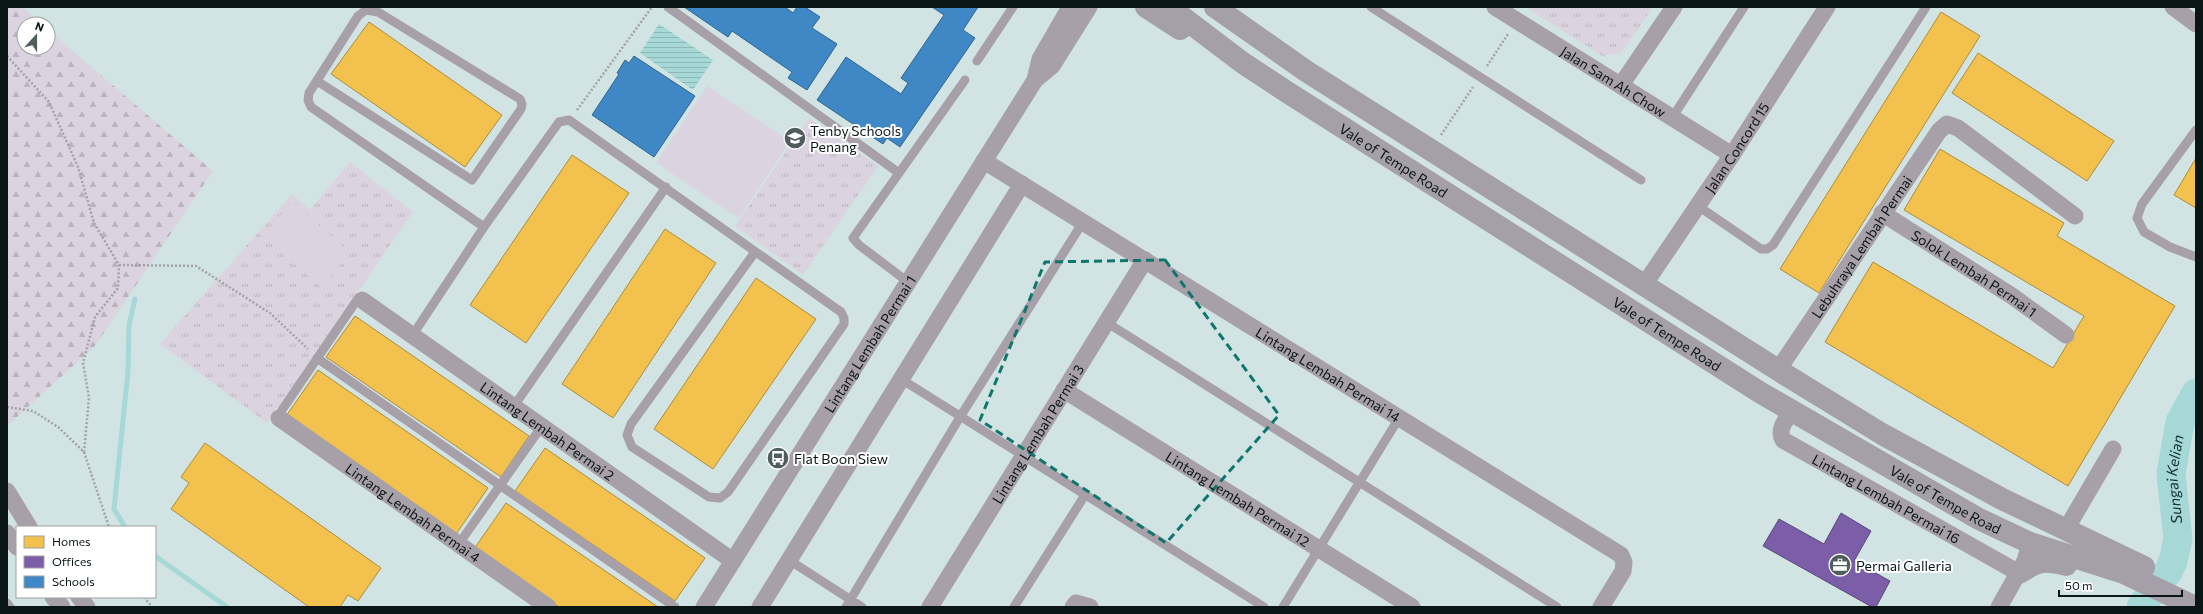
<svg xmlns="http://www.w3.org/2000/svg" width="2203" height="614" viewBox="0 0 2203 614" font-family="Commissioner,sans-serif">
  <style>
    .grass { fill: url(#grass-tufts) }
    .forest { fill: url(#forest-firs) }
    .pitch { fill: #dbd3df }
    .water { fill: url(#water-rules) }
    .homes { fill: #f2c14e; stroke: #ac8d3d }
    .offices { fill: #7b5ea7; stroke: #59487b }
    .schools { fill: #3f88c5; stroke: #2f6690 }
    .lines { fill: none; stroke-linecap: round; stroke-linejoin: round }
    .stream { stroke: #a6d8d7; stroke-width: 5 }
    .river { stroke: #a6d8d7; stroke-width: 29 }
    .path { stroke: #a3a2a7; stroke-width: 2.5; stroke-dasharray: 2 2; stroke-linecap: butt }
    .service { stroke: #a8a0a8; stroke-width: 9 }
    .minor { stroke: #a8a0a8; stroke-width: 17 }
    .secondary { stroke: #a49fa8; stroke-width: 22 }
    .marked { fill: none; stroke: #0f766e; stroke-width: 3; stroke-dasharray: 8 5; stroke-linejoin: round }
    .labels { text-anchor: middle; dominant-baseline: central; stroke-width: 4; stroke-linejoin: round; paint-order: stroke }
    .street-label { font-size: 14px; fill: #0a1515; stroke: #fff }
    .poi-label { font-size: 14px; fill: #0a1515; stroke: #fff; text-anchor: start }
    .water-label { font-size: 15px; font-style: italic; fill: #133333; stroke: #fff }
  </style>
  <defs>
    <pattern id="grass-tufts" width="24" height="20" patternUnits="userSpaceOnUse"><rect width="24" height="20" fill="#dbd3df"/><path d="M3 7l-1-3M5 7V3M7 7l1-3M15 17l-1-3M17 17v-4M19 17l1-3" fill="none" stroke="#bbb4be"/></pattern>
    <pattern id="forest-firs" width="22" height="20" patternUnits="userSpaceOnUse"><rect width="22" height="20" fill="#dbd3df"/><path d="M5 1l3.5 6h-7zM16 11l3.5 6h-7z" fill="#bbb4be"/></pattern>
    <pattern id="water-rules" width="6" height="5" patternUnits="userSpaceOnUse"><rect width="6" height="5" fill="#a6d8d7"/><path d="M0 2.5h6" fill="none" stroke="#8eb8b8"/></pattern>
  </defs>
  <rect width="100%" height="100%" fill="#d2e3e3"/>
  <path class="grass" d="M 1526,7 L 1653,7 L 1621,53 L 1602,56 Z
    M 809,118 L 878,166 L 803,275 L 735,226 Z
    M 350,162 L 413,212 L 267,423 L 160,344 L 292,194 L 310,210 Z"/>
  <path class="forest" d="M 7,7 L 22,7 L 41,24 L 24,24 L 24,48 L 48,48 L 48,30 L 213,171 L 95,346 L 7,426 Z"/>
  <path class="pitch" d="M 707,86 L 790,141 L 739,218 L 656,163 Z
    M 292,202 L 351,253 L 321,287 L 262,236 Z"/>
  <path class="water" d="M 659,24 L 713,60 L 693,90 L 640,53 Z"/>
  <path class="homes" d="M 1941,12 L 1980,36 L 1819,293 L 1780,269 Z
    M 369,22 L 502,115 L 465,167 L 331,74 Z
    M 1978,53 L 2114,141 L 2087,181 L 1952,93 Z
    M 1940,149 L 2064,223 L 2057,236 L 2175,306 L 2068,486 L 1825,342 L 1873,262 L 2053,368 L 2084,316 L 1904,210 Z
    M 572,155 L 629,193 L 526,343 L 470,305 Z
    M 2196,158 L 2196,208 L 2174,195 Z
    M 665,229 L 716,263 L 613,418 L 562,384 Z
    M 756,278 L 816,319 L 713,469 L 654,429 Z
    M 355,316 L 529,436 L 501,477 L 326,357 Z
    M 318,370 L 488,488 L 454,537 L 284,419 Z
    M 205,443 L 381,568 L 358,601 L 348,595 L 340,607 L 309,607 L 171,509 L 189,483 L 181,477 Z
    M 545,448 L 705,558 L 675,601 L 515,491 Z
    M 506,503 L 658,607 L 559,607 L 474,549 Z"/>
  <path class="offices" d="M 1841,513 L 1871,531 L 1854,561 L 1890,581 L 1876,607 L 1872,607 L 1763,546 L 1779,519 L 1824,544 Z"/>
  <path class="schools" d="M 684,7 L 785,7 L 793,13 L 797,7 L 805,7 L 820,17 L 812,28 L 837,44 L 807,90 L 788,78 L 792,72 L 732,31 L 728,37 Z
    M 932,7 L 978,7 L 963,30 L 975,38 L 900,147 L 887,138 L 883,144 L 817,100 L 846,57 L 901,94 L 908,83 L 901,78 L 944,15 Z
    M 634,56 L 695,96 L 654,157 L 592,115 L 619,74 L 617,73 L 625,60 L 629,63 Z"/>
  <g class="lines">
    <path class="stream" d="M 125,527 L 114,509 L 128,371 L 129,325 L 135,299
      M 155,556 L 227,607"/>
    <path class="river" id="s1" d="M 2141,607 L 2169,570 L 2173,561 L 2178,539 L 2171,474 L 2180,422 L 2196,393"/>
    <path class="path" d="M 7,56 L 49,102 L 78,167 L 94,223 L 119,265 L 118,288 L 95,317 L 83,363 L 89,398 L 84,452
      M 1487,66 L 1508,34
      M 577,110 L 652,7
      M 1441,135 L 1473,87
      M 119,265 L 196,266 L 270,313 L 308,349
      M 7,407 L 33,411 L 58,427 L 84,452 L 109,527
      M 144,597 L 152,607"/>
    <path class="service" d="M 668,7 L 899,173
      M 1371,7 L 1641,180
      M 977,61 L 1013,7
      M 317,81 L 472,180 L 521,109 L 522,104 L 520,99 L 378,12 L 366,10 L 358,16 L 309,93 L 308,100 L 311,107 L 484,227
      M 1672,118 L 1744,7
      M 2196,130 L 2142,204 L 2137,218 L 2144,232 L 2170,247 L 2196,257
      M 1698,206 L 1761,249 L 1767,249 L 1773,245 L 1926,7
      M 908,282 L 859,245 L 853,238 L 965,80
      M 1106,322 L 1557,607
      M 412,336 L 484,227 L 559,122 L 569,120 L 841,312 L 844,318 L 844,324 L 728,492 L 720,498 L 709,497 L 632,447 L 627,435 L 631,424 L 755,252
      M 317,358 L 675,607
      M 901,379 L 1264,607
      M 514,406 L 666,187
      M 279,418 L 282,410 L 357,300 L 362,300
      M 458,545 L 542,426
      M 789,560 L 862,607
      M 7,603 L 10,607
      M 846,607 L 960,417 L 1083,222
      M 1014,607 L 1085,495
      M 1283,607 L 1399,418"/>
    <g class="minor">
      <path id="s2" d="M 1495,7 L 1732,155"/>
      <path d="M 2173,7 L 2196,24"/>
      <path d="M 1035,80 L 1040,59 L 1070,7"/>
      <path d="M 1621,85 L 1674,7"/>
      <path id="s3" d="M 984,161 L 1621,555 L 1624,562 L 1623,571 L 1601,607"/>
      <path id="s4" d="M 1882,213 L 2012,296 L 2066,335"/>
      <path id="s5" d="M 1644,285 L 1732,155 L 1827,7"/>
      <path id="s6" d="M 362,300 L 733,561"/>
      <path id="s7" d="M 1778,370 L 1939,131 L 1947,124 L 1958,128 L 2075,216"/>
      <path id="s8" d="M 1064,390 L 1412,607"/>
      <path id="s9" d="M 1792,411 C 1786,420 1777,429 1783,440 L 2019,573"/>
      <path id="s10" d="M 279,418 L 548,607"/>
      <path d="M 7,491 L 29,527"/>
      <path d="M 2065,531 L 2113,449"/>
      <path d="M 7,533 L 17,547"/>
      <path d="M 53,597 L 62,607"/>
      <path d="M 79,597 L 87,607"/>
      <path id="s11" d="M 704,607 L 1035,80 L 1052,66 L 1089,7"/>
      <path d="M 760,607 L 1022,184"/>
      <path id="s12" d="M 930,607 L 1145,260"/>
      <path d="M 1073,607 L 1076,603 L 1090,607"/>
      <path d="M 1999,607 L 2025,561 L 2030,543"/>
    </g>
    <g class="secondary">
      <path d="M 1146,7 L 1180,29"/>
      <path id="s13" d="M 1169,7 L 1243,63 L 1287,92 L 1761,393 L 1979,519 L 2030,543 L 2124,573 L 2195,607"/>
      <path d="M 1215,7 L 1306,71 L 1778,370 L 1882,434 L 2002,499 L 2144,567"/>
      <path d="M 2019,573 C 2038,561 2044,559 2066,565"/>
    </g>
  </g>
  <path class="marked" d="M 1165,260 L 1279,415 L 1166,543 L 980,420 L 1045,262 Z"/>
  <defs>
    <g id="school-disc" transform="scale(1.15)"><circle r="9.5" fill="#505d5d" stroke="#fff"/><path d="M0-5L7-2L0 1L-7-2ZM-4 1L0 2.5L4 1V4Q0 6-4 4Z" fill="#fff"/></g>
    <g id="bus-disc" transform="scale(1.15)"><circle r="9.5" fill="#505d5d" stroke="#fff"/><path d="M-5-6H5V4H4V6H2V4H-2V6H-4V4H-5ZM-3.5-4V0h7V-4ZM-3.5 1.2v1.5H-2V1.2ZM2 1.2v1.5H3.5V1.2Z" fill="#fff"/></g>
    <g id="office-disc" transform="scale(1.15)"><circle r="9.5" fill="#505d5d" stroke="#fff"/><path d="M-6-3h4V-5.5h4V-3h4V5H-6ZM-1-4.5V-3h2v-1.5ZM-6 0V1H6V0Z" fill="#fff"/></g>
  </defs>
  <g fill-rule="evenodd">
    <use href="#school-disc" x="795" y="138"/>
    <use href="#bus-disc" x="778" y="458"/>
    <use href="#office-disc" x="1840" y="565"/>
  </g>
  <g class="labels">
    <g class="street-label">
      <text stroke="none"><textPath href="#s2" startOffset="140">Jalan Sam Ah Chow</textPath></text>
      <text stroke="none"><textPath href="#s5" startOffset="166">Jalan Concord 15</textPath></text>
      <text stroke="none"><textPath href="#s13" startOffset="272">Vale of Tempe Road</textPath></text>
      <text stroke="none"><textPath href="#s7" startOffset="149">Lebuhraya Lembah Permai</textPath></text>
      <text stroke="none"><textPath href="#s4" startOffset="110">Solok Lembah Permai 1</textPath></text>
      <text stroke="none"><textPath href="#s13" startOffset="596">Vale of Tempe Road</textPath></text>
      <text stroke="none"><textPath href="#s11" startOffset="311">Lintang Lembah Permai 1</textPath></text>
      <text stroke="none"><textPath href="#s3" startOffset="405">Lintang Lembah Permai 14</textPath></text>
      <text stroke="none"><textPath href="#s6" startOffset="227">Lintang Lembah Permai 2</textPath></text>
      <text stroke="none"><textPath href="#s12" startOffset="204">Lintang Lembah Permai 3</textPath></text>
      <text stroke="none"><textPath href="#s9" startOffset="151">Lintang Lembah Permai 16</textPath></text>
      <text stroke="none"><textPath href="#s8" startOffset="205">Lintang Lembah Permai 12</textPath></text>
      <text stroke="none"><textPath href="#s13" startOffset="920">Vale of Tempe Road</textPath></text>
      <text stroke="none"><textPath href="#s10" startOffset="164">Lintang Lembah Permai 4</textPath></text>
    </g>
    <g class="poi-label">
      <text x="810" y="130">Tenby Schools<tspan x="810" dy="16">Penang</tspan></text>
      <text x="794" y="458">Flat Boon Siew</text>
      <text x="1856" y="565">Permai Galleria</text>
    </g>
    <g class="water-label">
      <text stroke="none"><textPath href="#s1" startOffset="139">Sungai Kelian</textPath></text>
    </g>
  </g>
  <rect width="2203" height="614" fill="none" stroke="#0a1515" stroke-width="16"/>
  <rect x="16" y="526" width="140" height="72" fill="#ffffff" stroke="#9da1a1"/>
  <rect x="24" y="536" width="20" height="12" fill="#f2c14e" stroke="#9da1a1"/>
  <text x="52" y="546" font-size="12" fill="#0a1515">Homes</text>
  <rect x="24" y="556" width="20" height="12" fill="#7b5ea7" stroke="#9da1a1"/>
  <text x="52" y="566" font-size="12" fill="#0a1515">Offices</text>
  <rect x="24" y="576" width="20" height="12" fill="#3f88c5" stroke="#9da1a1"/>
  <text x="52" y="586" font-size="12" fill="#0a1515">Schools</text>
  <g transform="translate(36 36) rotate(21)"><circle r="19" fill="#ffffff" stroke="#9da1a1"/>
  <path d="M0-3L7 15L0 10L-7 15Z" fill="#505d5d"/>
  <text y="-6" font-size="11" font-weight="bold" text-anchor="middle" fill="#0a1515">N</text>
  </g>
  <path d="M2059 590v6h123v-6" fill="none" stroke="#0a1515" stroke-width="2"/>
  <text x="2065" y="590" font-size="12" fill="#0a1515" stroke="#ffffff" stroke-width="3" paint-order="stroke">50 m</text>
</svg>
